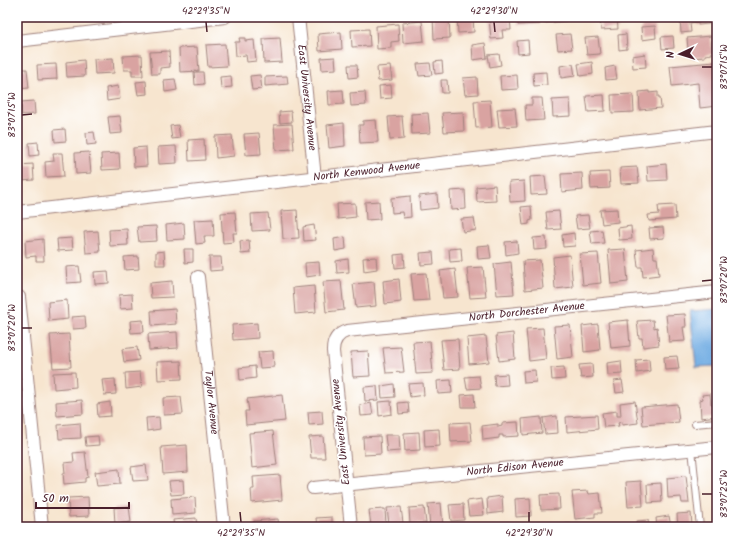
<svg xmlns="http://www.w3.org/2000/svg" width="734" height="544" viewBox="0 0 734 544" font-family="Kalam,sans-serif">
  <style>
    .water { fill: #72ade3; stroke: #5e6687 }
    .building { fill: #d9a3a1 }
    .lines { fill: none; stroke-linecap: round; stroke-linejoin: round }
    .lane-casing { stroke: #a0827d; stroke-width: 8 }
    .street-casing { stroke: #a0827d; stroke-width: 14 }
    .lane { stroke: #fff; stroke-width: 6 }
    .street { stroke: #fff; stroke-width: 12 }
    .ticks { fill: none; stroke: #4a1f2b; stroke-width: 1.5 }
    .labels { text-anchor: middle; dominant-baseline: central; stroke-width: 3.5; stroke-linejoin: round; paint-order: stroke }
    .street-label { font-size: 11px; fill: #4a1f2b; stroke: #fff }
    .neatline { fill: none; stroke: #4a1f2b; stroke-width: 1.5 }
    .ticks-label { font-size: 10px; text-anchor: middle; fill: #4a1f2b }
  </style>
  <rect width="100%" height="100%" fill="#fff"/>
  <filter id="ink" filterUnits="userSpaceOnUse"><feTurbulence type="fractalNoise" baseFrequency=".025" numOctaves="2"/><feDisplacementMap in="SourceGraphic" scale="8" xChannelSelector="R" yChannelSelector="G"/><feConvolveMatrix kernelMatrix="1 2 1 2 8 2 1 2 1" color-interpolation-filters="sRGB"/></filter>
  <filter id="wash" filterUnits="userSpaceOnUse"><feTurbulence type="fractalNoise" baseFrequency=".012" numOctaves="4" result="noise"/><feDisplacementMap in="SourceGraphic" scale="16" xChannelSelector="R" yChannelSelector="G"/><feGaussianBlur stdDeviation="0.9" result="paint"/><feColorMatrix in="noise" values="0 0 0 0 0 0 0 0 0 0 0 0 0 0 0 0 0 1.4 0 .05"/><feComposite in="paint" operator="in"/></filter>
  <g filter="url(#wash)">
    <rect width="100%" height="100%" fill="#f7e5cf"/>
    <path class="water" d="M 717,309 L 717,366 L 696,367 L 690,311 Z"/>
    <g id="blocks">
      <path class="building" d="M 433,17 L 449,17 L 450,38 L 434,39 Z
        M 457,17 L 473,17 L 474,32 L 458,33 Z
        M 489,17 L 510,17 L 511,30 L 502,30 L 503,38 L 491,39 Z
        M 518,17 L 539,17 L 540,24 L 518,25 Z
        M 542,17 L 565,17 L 566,21 L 543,23 Z
        M 600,17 L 617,17 L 618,29 L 601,30 Z
        M 680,17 L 708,17 L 709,24 L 698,25 L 698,22 L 690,23 L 691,32 L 681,33 Z
        M 422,21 L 424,41 L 403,43 L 402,23 Z
        M 398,24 L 399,41 L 391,42 L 391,48 L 377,49 L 376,26 Z
        M 655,26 L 656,38 L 642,40 L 641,27 Z
        M 369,29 L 370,46 L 352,47 L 351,30 Z
        M 341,32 L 342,49 L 319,51 L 318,34 Z
        M 570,34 L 572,49 L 558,50 L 556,35 Z
        M 626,34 L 627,49 L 619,50 L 618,35 Z
        M 673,36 L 674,48 L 662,49 L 661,37 Z
        M 711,36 L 712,54 L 705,55 L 705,57 L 691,58 L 690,49 L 688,49 L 687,38 Z
        M 598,37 L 600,54 L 587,55 L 585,38 Z
        M 239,38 L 245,38 L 245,41 L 254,40 L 256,61 L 247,62 L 246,55 L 236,56 L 235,42 L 240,42 Z
        M 280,38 L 282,62 L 264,63 L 263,39 Z
        M 528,40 L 529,53 L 518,54 L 517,41 Z
        M 485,43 L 487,58 L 473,60 L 472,45 Z
        M 225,44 L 227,66 L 208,67 L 206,45 Z
        M 197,47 L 199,71 L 180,72 L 179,48 Z
        M 169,51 L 170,67 L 160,68 L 160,74 L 152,74 L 150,52 Z
        M 499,54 L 501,65 L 490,67 L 488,55 Z
        M 645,54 L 646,67 L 633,68 L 632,56 Z
        M 142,55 L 143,76 L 132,76 L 132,70 L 124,70 L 123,56 Z
        M 335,57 L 336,69 L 322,70 L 321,58 Z
        M 113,58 L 114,73 L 95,74 L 94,59 Z
        M 84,60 L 85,76 L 67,77 L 66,62 Z
        M 442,61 L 443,73 L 435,74 L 434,62 Z
        M 592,62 L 593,74 L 580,76 L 578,64 Z
        M 714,62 L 717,87 L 717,106 L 700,108 L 698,83 L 672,86 L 670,66 Z
        M 430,63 L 432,75 L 419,76 L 417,64 Z
        M 56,64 L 57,79 L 38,80 L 37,65 Z
        M 573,64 L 575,76 L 561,78 L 560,66 Z
        M 348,65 L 357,65 L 358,77 L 349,78 Z
        M 390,66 L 392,80 L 378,81 L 377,67 Z
        M 615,66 L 617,79 L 606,80 L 605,68 Z
        M 17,69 L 27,69 L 29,88 L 17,89 Z
        M 194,72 L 203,72 L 204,84 L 195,85 Z
        M 546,72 L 547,85 L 534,86 L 533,73 Z
        M 260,75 L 262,89 L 252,90 L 250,76 Z
        M 517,75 L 518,89 L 501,90 L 500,76 Z
        M 231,76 L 232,87 L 221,88 L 220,77 Z
        M 287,76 L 288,84 L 265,86 L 265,77 Z
        M 477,77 L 478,94 L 465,95 L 463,78 Z
        M 175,79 L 177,90 L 165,92 L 164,80 Z
        M 441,80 L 447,80 L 448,93 L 442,93 Z
        M 146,81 L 147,94 L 138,95 L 136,82 Z
        M 391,85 L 392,98 L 380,99 L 379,86 Z
        M 118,86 L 120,99 L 107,101 L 106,88 Z
        M 343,90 L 344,104 L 329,105 L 328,91 Z
        M 649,91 L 649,93 L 658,92 L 658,97 L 660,97 L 661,108 L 640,110 L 639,92 Z
        M 365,92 L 366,105 L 351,106 L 350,93 Z
        M 633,94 L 634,112 L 612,113 L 611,95 Z
        M 604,95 L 605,111 L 588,112 L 586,96 Z
        M 532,98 L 542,98 L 544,120 L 526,121 L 525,105 L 532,105 Z
        M 570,99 L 571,116 L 553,117 L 552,100 Z
        M 490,100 L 492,127 L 476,128 L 474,101 Z
        M 34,101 L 35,114 L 22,115 L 21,102 Z
        M 515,108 L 517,126 L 499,127 L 497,109 Z
        M 291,111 L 292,122 L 280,123 L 279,112 Z
        M 463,112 L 464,131 L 444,132 L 442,113 Z
        M 428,113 L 430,133 L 412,134 L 411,114 Z
        M 120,116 L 122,133 L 110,134 L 108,117 Z
        M 402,116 L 404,139 L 390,140 L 388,117 Z
        M 376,120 L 378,142 L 360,143 L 359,125 L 363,125 L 363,121 Z
        M 344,123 L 345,146 L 329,148 L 327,125 Z
        M 292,124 L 294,149 L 276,150 L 274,125 Z
        M 178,125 L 180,138 L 172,139 L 170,126 Z
        M 65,129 L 66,141 L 55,142 L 54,130 Z
        M 94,132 L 96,144 L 87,145 L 86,133 Z
        M 259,133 L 261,154 L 246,155 L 244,134 Z
        M 232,135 L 234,156 L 216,158 L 215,136 Z
        M 204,139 L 205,160 L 189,161 L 188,140 Z
        M 38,142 L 39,155 L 30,156 L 29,143 Z
        M 176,146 L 177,163 L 159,164 L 158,147 Z
        M 146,147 L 147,166 L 134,167 L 133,148 Z
        M 89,152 L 91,173 L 76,174 L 75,153 Z
        M 53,153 L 62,153 L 64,176 L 46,177 L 45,162 L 54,161 Z
        M 119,153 L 120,169 L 102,170 L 101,154 Z
        M 33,164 L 34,180 L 20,181 L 19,165 Z
        M 666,164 L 667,180 L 648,181 L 647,166 Z
        M 637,167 L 639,183 L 621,184 L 620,168 Z
        M 609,172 L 610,188 L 591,189 L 590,173 Z
        M 582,173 L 583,190 L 562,192 L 561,174 Z
        M 545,176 L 547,194 L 531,195 L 530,177 Z
        M 524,181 L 525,201 L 510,202 L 509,182 Z
        M 495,185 L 496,201 L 477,202 L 476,187 Z
        M 465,190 L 466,209 L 451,210 L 450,191 Z
        M 437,194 L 438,208 L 420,210 L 419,196 Z
        M 410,196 L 411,217 L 403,218 L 402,212 L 392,213 L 391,198 Z
        M 379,201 L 380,219 L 366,220 L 365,202 Z
        M 355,203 L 356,217 L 338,219 L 337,204 Z
        M 675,205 L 676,219 L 649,221 L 648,215 L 659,214 L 658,206 Z
        M 531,206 L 532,220 L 529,221 L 529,224 L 523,225 L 521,207 Z
        M 617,209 L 618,222 L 602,224 L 600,210 Z
        M 297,210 L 299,238 L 283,239 L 281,211 Z
        M 559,211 L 561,229 L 548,230 L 546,212 Z
        M 235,212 L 237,233 L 233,233 L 234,242 L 223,243 L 221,213 Z
        M 268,213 L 270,230 L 252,231 L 251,214 Z
        M 588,215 L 590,228 L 577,229 L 575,216 Z
        M 474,218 L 476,230 L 463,232 L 461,219 Z
        M 213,219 L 214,236 L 204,236 L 205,243 L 196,244 L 194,220 Z
        M 184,223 L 185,239 L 167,240 L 166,225 Z
        M 314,225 L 316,240 L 304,241 L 303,227 Z
        M 156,226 L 157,241 L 139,242 L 137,227 Z
        M 631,226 L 632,239 L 619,240 L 618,228 Z
        M 663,227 L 664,238 L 650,239 L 649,228 Z
        M 127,229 L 128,245 L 110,246 L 109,230 Z
        M 602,230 L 604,243 L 592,244 L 590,231 Z
        M 98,231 L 100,252 L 86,253 L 84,232 Z
        M 574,233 L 575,246 L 563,247 L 562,235 Z
        M 345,237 L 346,249 L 335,251 L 334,239 Z
        M 546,237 L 547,249 L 534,250 L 533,238 Z
        M 72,238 L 73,250 L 58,251 L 57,239 Z
        M 43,239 L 44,261 L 36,261 L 36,256 L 26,257 L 25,241 Z
        M 249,240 L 250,253 L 241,254 L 240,241 Z
        M 517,241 L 518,253 L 506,255 L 505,242 Z
        M 489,245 L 491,258 L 478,259 L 477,246 Z
        M 461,248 L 462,261 L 450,262 L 449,249 Z
        M 653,248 L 654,258 L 657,258 L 659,275 L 643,277 L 642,267 L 638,267 L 636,250 Z
        M 184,249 L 193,249 L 193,262 L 185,263 Z
        M 625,249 L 628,282 L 611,284 L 608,250 Z
        M 164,251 L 165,265 L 156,265 L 156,252 Z
        M 433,252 L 434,264 L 421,265 L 420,253 Z
        M 598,253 L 601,283 L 583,285 L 580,254 Z
        M 404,254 L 405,267 L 395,268 L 394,255 Z
        M 570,255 L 573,287 L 555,289 L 553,257 Z
        M 138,256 L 139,269 L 125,270 L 124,257 Z
        M 209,257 L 221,257 L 222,270 L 210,271 Z
        M 376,257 L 377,269 L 364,271 L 363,258 Z
        M 348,259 L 349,272 L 337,273 L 336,261 Z
        M 540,260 L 543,288 L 525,290 L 523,261 Z
        M 319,262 L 320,275 L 306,277 L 305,263 Z
        M 511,262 L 514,294 L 497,295 L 494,264 Z
        M 79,266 L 81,282 L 67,283 L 66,267 Z
        M 483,267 L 486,297 L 470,298 L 467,268 Z
        M 455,269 L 458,297 L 443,298 L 440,271 Z
        M 108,271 L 109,283 L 95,284 L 94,272 Z
        M 426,273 L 429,300 L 414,301 L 411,274 Z
        M 399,279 L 401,302 L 385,304 L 383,281 Z
        M 172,281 L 173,297 L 151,298 L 150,283 Z
        M 341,281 L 344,310 L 326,312 L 323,282 Z
        M 374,282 L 376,306 L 356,308 L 353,284 Z
        M 314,286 L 316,312 L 295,314 L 293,288 Z
        M 132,294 L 133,308 L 120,309 L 119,295 Z
        M 67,300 L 68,319 L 49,321 L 48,302 Z
        M 175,309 L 176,324 L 152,326 L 151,311 Z
        M 685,314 L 686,327 L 683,327 L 685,341 L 669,342 L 666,315 Z
        M 85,316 L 86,328 L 73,329 L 72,317 Z
        M 143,320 L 144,332 L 131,333 L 130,321 Z
        M 628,320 L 630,346 L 611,348 L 608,322 Z
        M 653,320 L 654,328 L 657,327 L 659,345 L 643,347 L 642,338 L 639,338 L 637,321 Z
        M 257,323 L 258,338 L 233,340 L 232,325 Z
        M 598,324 L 600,350 L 584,352 L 582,326 Z
        M 570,325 L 573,357 L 557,359 L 554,326 Z
        M 543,328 L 546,359 L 529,361 L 526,329 Z
        M 177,332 L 178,348 L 149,350 L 148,334 Z
        M 513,333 L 515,359 L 499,361 L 496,335 Z
        M 69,334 L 71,367 L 53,368 L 50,335 Z
        M 486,336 L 489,362 L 469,364 L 467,338 Z
        M 458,339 L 460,369 L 444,370 L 441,340 Z
        M 430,341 L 433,373 L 416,374 L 413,342 Z
        M 137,347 L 139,360 L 124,362 L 122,349 Z
        M 401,347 L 404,372 L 386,373 L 383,348 Z
        M 273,351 L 274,367 L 260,368 L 258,352 Z
        M 368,351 L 370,376 L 353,377 L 351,352 Z
        M 677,356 L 679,369 L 665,370 L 664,357 Z
        M 649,359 L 650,371 L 637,373 L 636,360 Z
        M 181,361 L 182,379 L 158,380 L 157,362 Z
        M 621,361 L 622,374 L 608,375 L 607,363 Z
        M 592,364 L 593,377 L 581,378 L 579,365 Z
        M 255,366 L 256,378 L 240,380 L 239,368 Z
        M 564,367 L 565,379 L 552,380 L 551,368 Z
        M 535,370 L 536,382 L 524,383 L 523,371 Z
        M 75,372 L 76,387 L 54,389 L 53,373 Z
        M 140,372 L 142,387 L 126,389 L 125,373 Z
        M 507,374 L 508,385 L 495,386 L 494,375 Z
        M 479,376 L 481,388 L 467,389 L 465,377 Z
        M 115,379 L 116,394 L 104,395 L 102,380 Z
        M 451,380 L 452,393 L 438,394 L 437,381 Z
        M 622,380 L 624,392 L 616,393 L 614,381 Z
        M 423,383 L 424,395 L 410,397 L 408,384 Z
        M 394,384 L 395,397 L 382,398 L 381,386 Z
        M 377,386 L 378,400 L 365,401 L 364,387 Z
        M 474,394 L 475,407 L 462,407 L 461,395 Z
        M 710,394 L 711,404 L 717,403 L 717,416 L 701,418 L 700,400 L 703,399 L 702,395 Z
        M 282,395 L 285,421 L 246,425 L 245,411 L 249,411 L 247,399 Z
        M 181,397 L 183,414 L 164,415 L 163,398 Z
        M 82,400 L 83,414 L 57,416 L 56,402 Z
        M 391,401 L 392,414 L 379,416 L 378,402 Z
        M 635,401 L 638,423 L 622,425 L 622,422 L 618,423 L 619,426 L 604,427 L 602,413 L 617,411 L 617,416 L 621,416 L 620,403 Z
        M 110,402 L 111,416 L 98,417 L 97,404 Z
        M 408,402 L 409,413 L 399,414 L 398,403 Z
        M 371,403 L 373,415 L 361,416 L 360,405 Z
        M 677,404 L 679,422 L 643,425 L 641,407 Z
        M 322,411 L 323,424 L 309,425 L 308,412 Z
        M 597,415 L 598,429 L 567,432 L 566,417 Z
        M 557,416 L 558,433 L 545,434 L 543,418 Z
        M 159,417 L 160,429 L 147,431 L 146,418 Z
        M 541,417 L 542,433 L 523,435 L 522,419 Z
        M 470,422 L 472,441 L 451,442 L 450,423 Z
        M 518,422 L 519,436 L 503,437 L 503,435 L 499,435 L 499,438 L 483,440 L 482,426 L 498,424 L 498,427 L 502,426 L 502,423 Z
        M 80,423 L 81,438 L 59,439 L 58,425 Z
        M 439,429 L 440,446 L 425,447 L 424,430 Z
        M 273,431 L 277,465 L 252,468 L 249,433 Z
        M 419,432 L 420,450 L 405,451 L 404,433 Z
        M 385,435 L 399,435 L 400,451 L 387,452 Z
        M 98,436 L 99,445 L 86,446 L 85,437 Z
        M 323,436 L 325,458 L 311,458 L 309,437 Z
        M 380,436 L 381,454 L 364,455 L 363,437 Z
        M 187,445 L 188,472 L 163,474 L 161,447 Z
        M 85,452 L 88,477 L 85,478 L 85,482 L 64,484 L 63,473 L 65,473 L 64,463 L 74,462 L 73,453 Z
        M 146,465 L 148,480 L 133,481 L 131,467 Z
        M 119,469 L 120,484 L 97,486 L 95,472 Z
        M 280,475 L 282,500 L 252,503 L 251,489 L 254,489 L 253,477 Z
        M 686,476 L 689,503 L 682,503 L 681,497 L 668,498 L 667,478 Z
        M 183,480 L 184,494 L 171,495 L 169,481 Z
        M 641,481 L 643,506 L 628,507 L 626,482 Z
        M 661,483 L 662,502 L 648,503 L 647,484 Z
        M 588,491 L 589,494 L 600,493 L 602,513 L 595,513 L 595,517 L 575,519 L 572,492 Z
        M 559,494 L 560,509 L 541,510 L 540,495 Z
        M 502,496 L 503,512 L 488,514 L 487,498 Z
        M 88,497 L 89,516 L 69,517 L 68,498 Z
        M 195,497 L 196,513 L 172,515 L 171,499 Z
        M 530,498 L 531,516 L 516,517 L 515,499 Z
        M 482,499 L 484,515 L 469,516 L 467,501 Z
        M 441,503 L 443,527 L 430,527 L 428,504 Z
        M 463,504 L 464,520 L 451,521 L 449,505 Z
        M 129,506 L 131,522 L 115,524 L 114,508 Z
        M 401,507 L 403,523 L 399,523 L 399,527 L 390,527 L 390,524 L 389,524 L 387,508 Z
        M 424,507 L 426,523 L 410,524 L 409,508 Z
        M 385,509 L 386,524 L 371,526 L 369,510 Z
        M 691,513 L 692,526 L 678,527 L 677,514 Z
        M 669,516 L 671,527 L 657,527 L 656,518 Z
        M 332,517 L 332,527 L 317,527 L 316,518 Z
        M 196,518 L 197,527 L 174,527 L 173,520 Z
        M 278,519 L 279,527 L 254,527 L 254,521 Z
        M 648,520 L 649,527 L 638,527 L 637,521 Z
        M 570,523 L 570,527 L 558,527 L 558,524 Z"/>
    </g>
  </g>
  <g filter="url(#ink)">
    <use href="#blocks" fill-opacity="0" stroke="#a0827d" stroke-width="1"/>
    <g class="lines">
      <g class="lane-casing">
        <path id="lane" d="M 695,424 L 717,422
          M 692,449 L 700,527"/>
      </g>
      <g class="street-casing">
        <g id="street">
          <path id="s1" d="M 298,17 L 315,178"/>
          <path d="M 17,41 L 225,17"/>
          <path id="s2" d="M 17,212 L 717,131"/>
          <path id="s3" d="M 198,277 L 224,527"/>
          <path d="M 19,297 L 42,527"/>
          <path id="s4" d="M 313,488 L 717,447"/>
          <path id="s5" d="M 351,527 L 333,351 C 333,341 337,334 347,331 L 717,292"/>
        </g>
      </g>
      <use href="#lane" class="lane"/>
      <use href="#street" class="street"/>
    </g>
  </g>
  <path class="ticks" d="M 206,22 L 207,32M 494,22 L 495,32M 702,67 L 712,67M 22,115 L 32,114M 702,281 L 712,280M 22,328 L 32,328M 702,494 L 712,494M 240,512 L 241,522M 529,512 L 529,522"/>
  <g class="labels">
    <g class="street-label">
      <text stroke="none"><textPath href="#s1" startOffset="81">East University Avenue</textPath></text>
      <text stroke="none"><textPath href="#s2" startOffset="352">North Kenwood Avenue</textPath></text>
      <text stroke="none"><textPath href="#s5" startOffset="384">North Dorchester Avenue</textPath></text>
      <text stroke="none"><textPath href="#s3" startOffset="126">Taylor Avenue</textPath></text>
      <text transform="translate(341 432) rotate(-96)">East University Avenue</text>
      <text stroke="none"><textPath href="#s4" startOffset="203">North Edison Avenue</textPath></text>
    </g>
  </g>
  <rect width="734" height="544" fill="none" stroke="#fff" stroke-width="44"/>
  <g transform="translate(680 54) rotate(266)" stroke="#ffffff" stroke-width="3" paint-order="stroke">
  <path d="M0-3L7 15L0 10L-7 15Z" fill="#4a1f2b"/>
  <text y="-6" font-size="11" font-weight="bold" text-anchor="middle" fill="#4a1f2b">N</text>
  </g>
  <path d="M36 502v6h93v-6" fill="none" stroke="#4a1f2b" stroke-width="2"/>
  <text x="42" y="502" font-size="12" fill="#4a1f2b" stroke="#ffffff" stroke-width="3" paint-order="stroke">50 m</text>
  <rect x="22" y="22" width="690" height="500" class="neatline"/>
  <g class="ticks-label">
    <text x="206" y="14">42°29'35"N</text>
    <text x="494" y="14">42°29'30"N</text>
    <text transform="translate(723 67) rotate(-90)" y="4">83°07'15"W</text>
    <text transform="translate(11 115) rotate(-90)" y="4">83°07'15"W</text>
    <text transform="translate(723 280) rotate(-90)" y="4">83°07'20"W</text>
    <text transform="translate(11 328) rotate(-90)" y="4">83°07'20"W</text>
    <text transform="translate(723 494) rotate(-90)" y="4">83°07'25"W</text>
    <text x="241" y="536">42°29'35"N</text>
    <text x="529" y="536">42°29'30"N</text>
  </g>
</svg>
